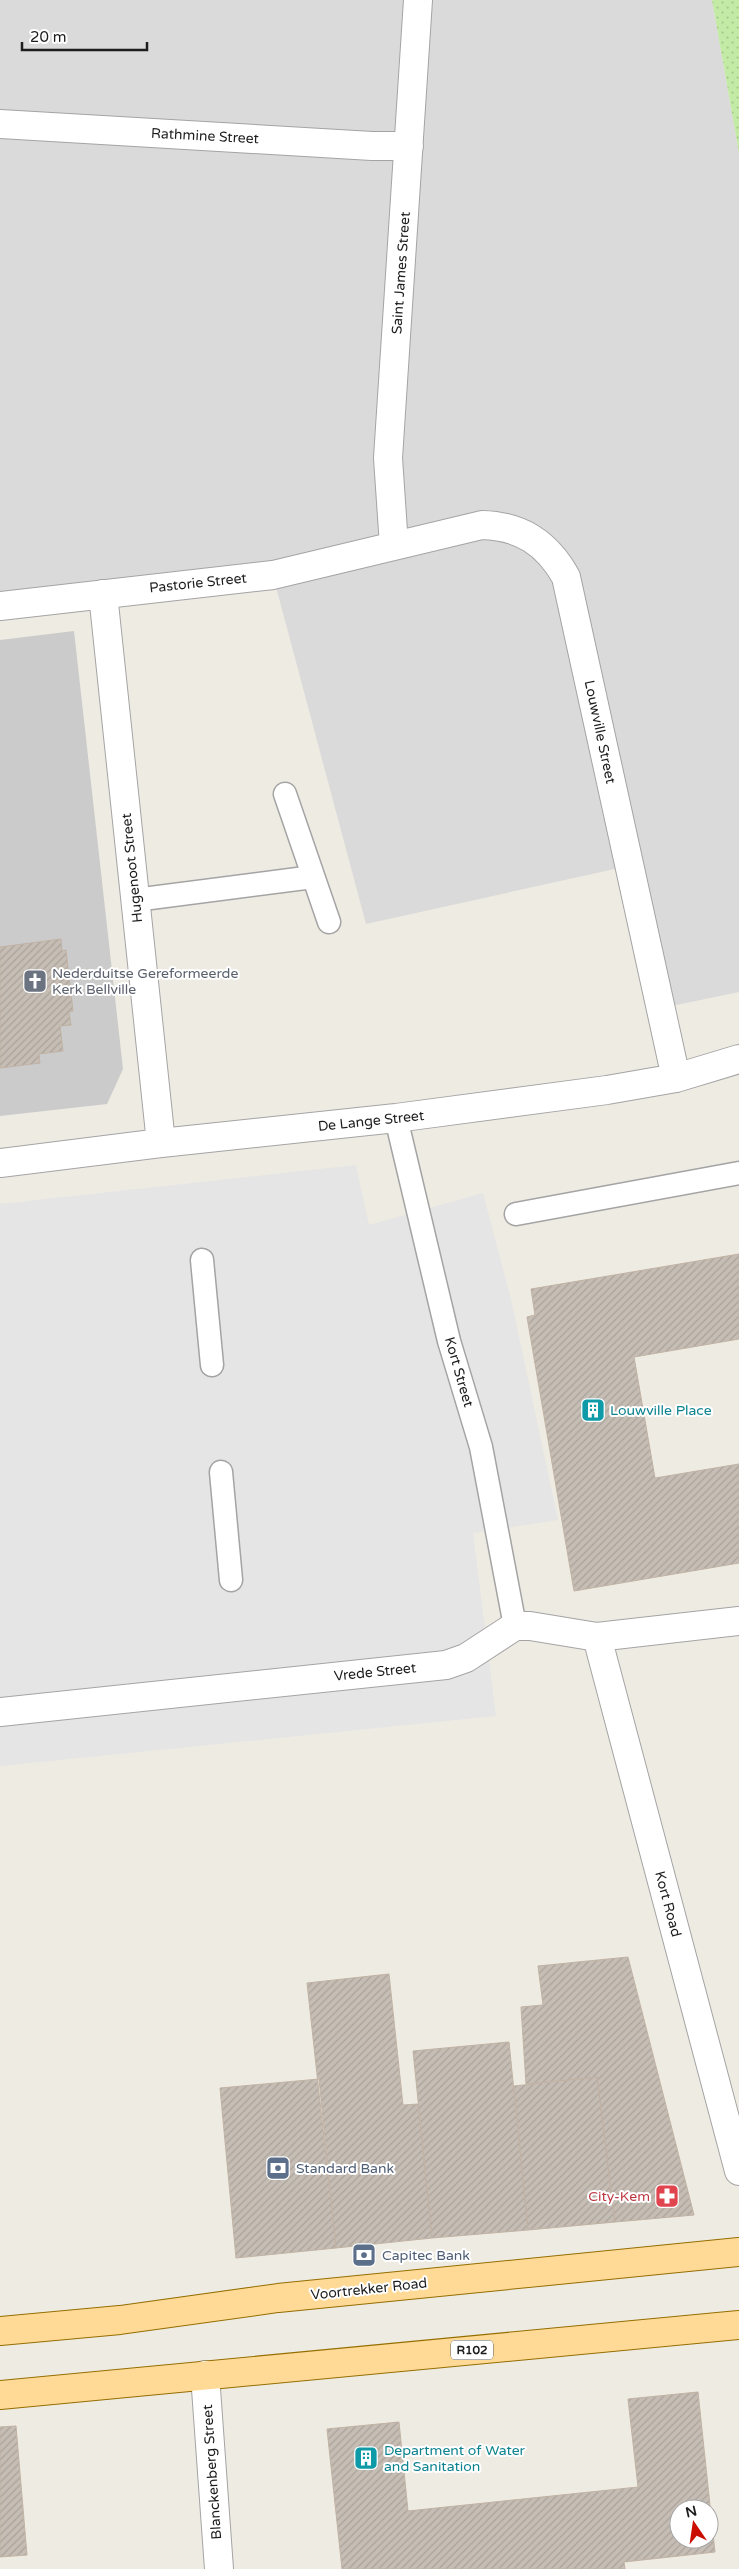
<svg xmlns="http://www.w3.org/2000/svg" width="739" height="2569" viewBox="0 0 739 2569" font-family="'Varela Round',sans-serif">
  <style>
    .residential { fill: #dbdada }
    .religious { fill: #cbcbcb }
    .grass { fill: url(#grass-dots) }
    .parking { fill: #e5e5e5 }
    .building { fill: url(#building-hatch); stroke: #c1b2a4; fill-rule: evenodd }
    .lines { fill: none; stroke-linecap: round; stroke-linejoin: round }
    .lane-casing { stroke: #a4a4a4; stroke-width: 25 }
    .street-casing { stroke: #a4a4a4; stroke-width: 30 }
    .primary-casing { stroke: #956e00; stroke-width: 30 }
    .lane { stroke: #fff; stroke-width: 22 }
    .street { stroke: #fff; stroke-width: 28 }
    .primary { stroke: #ffd996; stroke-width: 28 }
    .labels { text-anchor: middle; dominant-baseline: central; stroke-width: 4; stroke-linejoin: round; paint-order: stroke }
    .shield { fill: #fff; stroke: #616161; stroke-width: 1 }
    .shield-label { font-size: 12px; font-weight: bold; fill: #1d1d1d }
    .street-label { font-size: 14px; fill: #1d1d1d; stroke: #fff }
    .worship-label { font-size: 14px; fill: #5b616d; stroke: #fff; text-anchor: start }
    .culture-label { font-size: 14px; fill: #0d838f; stroke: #fff; text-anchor: start }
    .service-label { font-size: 14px; fill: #4e5e75; stroke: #fff; text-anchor: start }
    .health-label { font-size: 14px; fill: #be3a42; stroke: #fff; text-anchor: end }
  </style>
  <defs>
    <pattern id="grass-dots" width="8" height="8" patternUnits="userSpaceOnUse" patternTransform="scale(1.25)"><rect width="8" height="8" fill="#c3eba5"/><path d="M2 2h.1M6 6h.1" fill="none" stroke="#a7c98e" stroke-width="1.8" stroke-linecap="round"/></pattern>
    <pattern id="building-hatch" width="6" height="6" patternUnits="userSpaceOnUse" patternTransform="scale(1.25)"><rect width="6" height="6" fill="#c6beb5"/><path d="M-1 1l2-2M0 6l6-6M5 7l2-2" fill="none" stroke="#aaa39b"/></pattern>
  </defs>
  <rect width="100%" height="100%" fill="#eeebe2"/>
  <path class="residential" d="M 0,0 L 712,0 L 739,153 L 739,992 L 662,1008 L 633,865 L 366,924 L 272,572 L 0,601 Z"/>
  <path class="religious" d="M 74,631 L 123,1069 L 107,1104 L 0,1116 L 0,640 Z"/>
  <path class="grass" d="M 712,0 L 739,0 L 739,153 Z"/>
  <path class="parking" d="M 356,1165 L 369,1225 L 483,1193 L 511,1299 L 558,1520 L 473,1533 L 496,1716 L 0,1766 L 0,1204 Z"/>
  <path class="building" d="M 61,939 L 62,951 L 66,950 L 73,1011 L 69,1012 L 71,1025 L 60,1026 L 63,1051 L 39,1054 L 40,1063 L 0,1068 L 0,947 Z
    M 739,1254 L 739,1339 L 634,1357 L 655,1478 L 739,1464 L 739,1563 L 574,1591 L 527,1317 L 535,1315 L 531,1289 Z
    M 628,1957 L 694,2215 L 615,2222 L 597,2077 L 526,2084 L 521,2007 L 543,2005 L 538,1966 Z
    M 389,1974 L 403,2105 L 418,2104 L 432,2238 L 336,2248 L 307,1983 Z
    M 509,2042 L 528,2230 L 432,2238 L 413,2051 Z
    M 597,2077 L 615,2222 L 528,2230 L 514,2086 Z
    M 319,2079 L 336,2248 L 236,2258 L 220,2088 Z
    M 698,2392 L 715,2552 L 624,2562 L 625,2569 L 342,2569 L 327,2429 L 399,2422 L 408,2511 L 638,2487 L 628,2399 ZM 679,2509 L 709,2509 L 709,2539 L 679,2539 Z
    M 16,2426 L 27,2555 L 0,2557 L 0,2427 Z"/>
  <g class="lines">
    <g class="lane-casing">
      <path id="lane" d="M 285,794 L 329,922
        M 135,900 L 313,877
        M 396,1118 L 449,1341 L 481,1447 L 515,1626
        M 516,1214 L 739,1173
        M 202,1260 L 212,1365
        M 221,1472 L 231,1580"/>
    </g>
    <g class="street-casing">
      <path id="street" d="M 0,124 L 372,146 L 409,146
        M 394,546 L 388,458 L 418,0
        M 103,594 L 161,1143
        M 0,606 L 273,575 L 482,525 C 521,526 547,543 566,577 L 676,1078
        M 0,1163 L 161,1143 L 396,1118 L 607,1090 L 676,1078 L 739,1059
        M 597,1637 L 739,2171
        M 0,1712 L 446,1665 L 466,1658 L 515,1626 L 530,1626 L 597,1637 L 739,1621
        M 205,2375 L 219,2569"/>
    </g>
    <g class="primary-casing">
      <path id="primary" d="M 0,2331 L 120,2320 L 278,2298 L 739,2252
        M 0,2395 L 739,2325"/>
    </g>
    <use href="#lane" class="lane"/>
    <use href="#street" class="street"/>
    <use href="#primary" class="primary"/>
  </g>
  <defs>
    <g id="church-square" transform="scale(1.25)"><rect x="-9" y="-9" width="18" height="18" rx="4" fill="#6b7280" stroke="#fff"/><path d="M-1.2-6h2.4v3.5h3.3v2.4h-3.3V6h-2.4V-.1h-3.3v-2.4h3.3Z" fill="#fff"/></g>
    <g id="building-square" transform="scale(1.25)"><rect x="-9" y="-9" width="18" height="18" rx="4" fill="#0f9aa8" stroke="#fff"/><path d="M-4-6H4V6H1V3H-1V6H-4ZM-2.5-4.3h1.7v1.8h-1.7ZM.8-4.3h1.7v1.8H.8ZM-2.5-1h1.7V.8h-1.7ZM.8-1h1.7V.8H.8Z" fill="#fff"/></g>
    <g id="bank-square" transform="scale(1.25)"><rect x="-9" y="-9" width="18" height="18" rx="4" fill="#5c6f8a" stroke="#fff"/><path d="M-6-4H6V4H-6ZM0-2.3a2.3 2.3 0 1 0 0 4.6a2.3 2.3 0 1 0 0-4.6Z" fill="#fff"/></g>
    <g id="pharmacy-square" transform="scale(1.25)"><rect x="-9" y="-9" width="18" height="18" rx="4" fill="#e0444e" stroke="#fff"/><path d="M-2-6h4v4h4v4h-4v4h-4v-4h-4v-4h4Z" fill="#fff"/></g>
  </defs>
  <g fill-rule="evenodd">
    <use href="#church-square" x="35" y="981"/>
    <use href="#building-square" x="593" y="1410"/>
    <use href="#bank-square" x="278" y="2168"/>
    <use href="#pharmacy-square" x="667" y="2196"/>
    <use href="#bank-square" x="364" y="2255"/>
    <use href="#building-square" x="366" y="2458"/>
  </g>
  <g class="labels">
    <rect class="shield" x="451" y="2340.5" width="42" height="19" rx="4"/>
    <g class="shield-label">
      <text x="472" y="2350">R102</text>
    </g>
    <g class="street-label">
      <text transform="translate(205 136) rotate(3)">Rathmine Street</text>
      <text transform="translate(401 273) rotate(-86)">Saint James Street</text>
      <text transform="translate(198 583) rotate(-6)">Pastorie Street</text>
      <text transform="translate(600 732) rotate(78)">Louwville Street</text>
      <text transform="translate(132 868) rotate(-96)">Hugenoot Street</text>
      <text transform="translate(371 1121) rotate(-6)">De Lange Street</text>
      <text transform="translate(459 1372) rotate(74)">Kort Street</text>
      <text transform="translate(375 1672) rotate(-6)">Vrede Street</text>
      <text transform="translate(668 1904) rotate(75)">Kort Road</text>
      <text transform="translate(369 2289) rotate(-6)">Voortrekker Road</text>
      <text transform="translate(212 2472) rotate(-94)">Blanckenberg Street</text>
    </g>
    <g class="worship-label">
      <text x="52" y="973">Nederduitse Gereformeerde<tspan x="52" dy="16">Kerk Bellville</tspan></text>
    </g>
    <g class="culture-label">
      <text x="610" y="1410">Louwville Place</text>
      <text x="384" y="2450">Department of Water<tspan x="384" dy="16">and Sanitation</tspan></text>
    </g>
    <g class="service-label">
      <text x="296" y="2168">Standard Bank</text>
      <text x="382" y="2255">Capitec Bank</text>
    </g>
    <g class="health-label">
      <text x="650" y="2196">City-Kem</text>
    </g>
  </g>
  <g transform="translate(694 2524) rotate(347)"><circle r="24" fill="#ffffff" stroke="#a5a5a5"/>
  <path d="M0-4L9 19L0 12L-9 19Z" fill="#c90e00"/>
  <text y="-8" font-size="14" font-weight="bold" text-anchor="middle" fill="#1d1d1d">N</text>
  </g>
  <path d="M22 42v8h125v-8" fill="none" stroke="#1d1d1d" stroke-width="2.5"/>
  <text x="30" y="42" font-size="15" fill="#1d1d1d" stroke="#ffffff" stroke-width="4" paint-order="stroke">20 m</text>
</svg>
